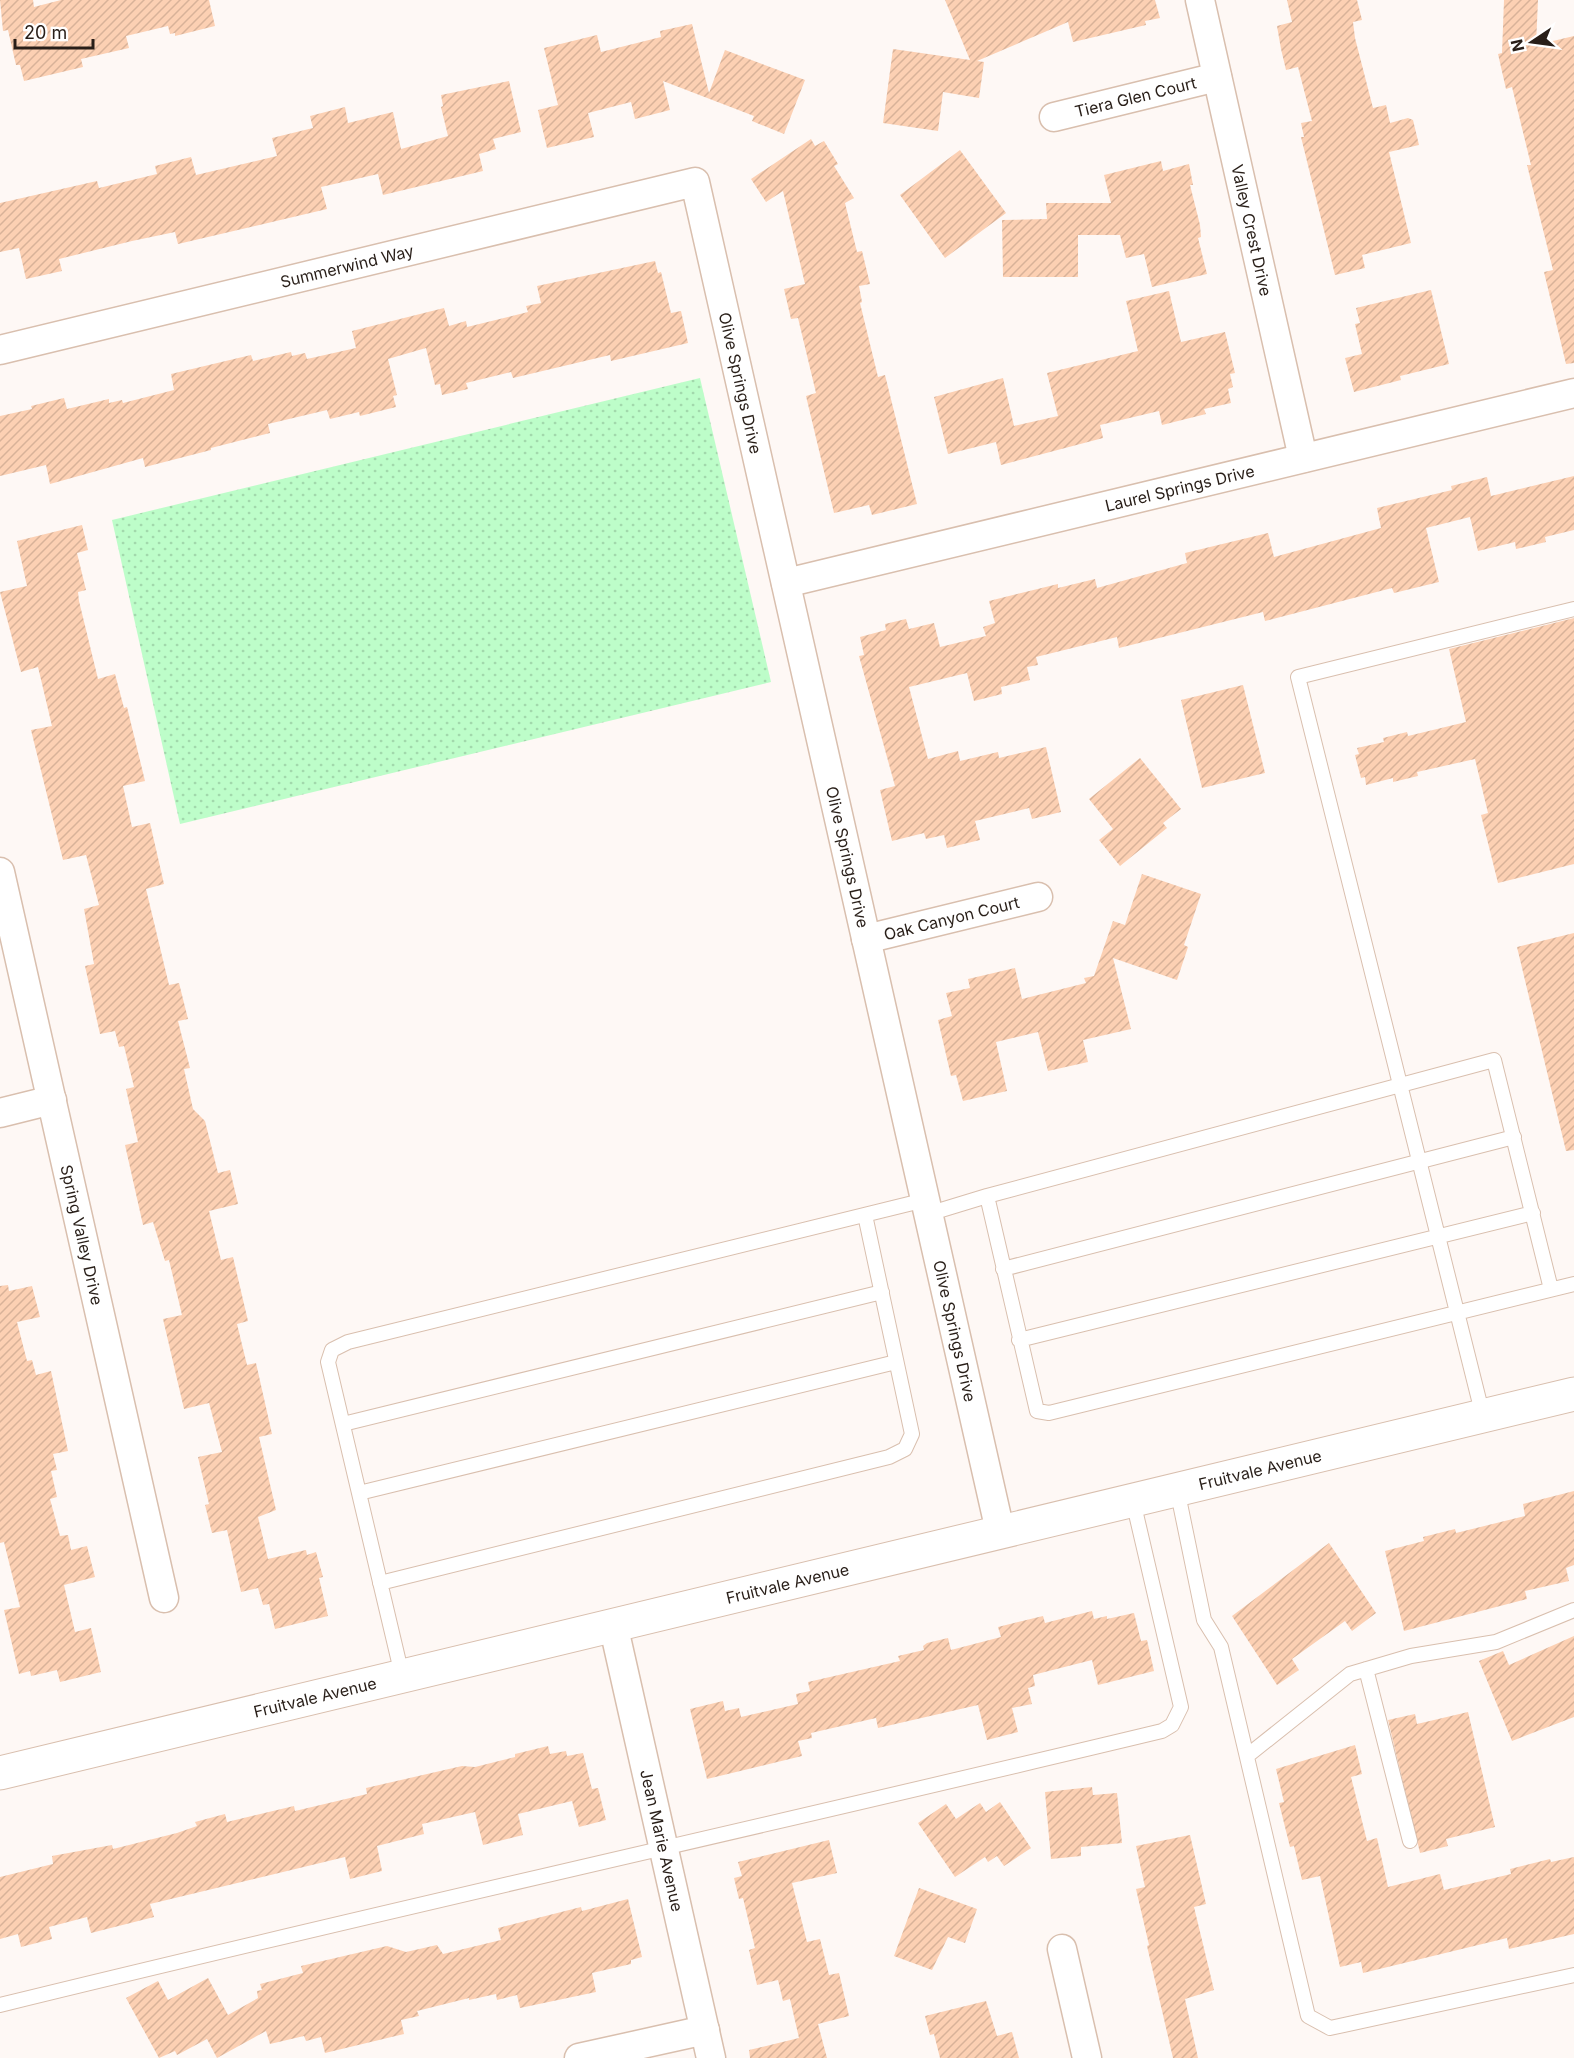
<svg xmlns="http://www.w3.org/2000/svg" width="1574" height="2058" viewBox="0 0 1574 2058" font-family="Inter,sans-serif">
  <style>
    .grass { fill: url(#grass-dots) }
    .building { fill: url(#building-hatch) }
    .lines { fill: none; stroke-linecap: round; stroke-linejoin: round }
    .service-casing { stroke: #d9bfae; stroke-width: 16 }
    .minor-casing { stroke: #d9bfae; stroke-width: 31 }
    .secondary-casing { stroke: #d9bfae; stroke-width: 35 }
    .service { stroke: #fff; stroke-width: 14 }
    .minor { stroke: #fff; stroke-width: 28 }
    .secondary { stroke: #fff; stroke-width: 33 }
    .labels { text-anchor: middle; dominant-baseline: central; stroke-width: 5; stroke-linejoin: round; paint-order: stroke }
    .street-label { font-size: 16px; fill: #281e18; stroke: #fff }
  </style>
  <defs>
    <pattern id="grass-dots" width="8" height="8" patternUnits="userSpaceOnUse" patternTransform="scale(1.5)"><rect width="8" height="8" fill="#bdfdc9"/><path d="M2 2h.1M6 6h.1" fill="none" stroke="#a2d8ac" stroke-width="1.8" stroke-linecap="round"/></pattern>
    <pattern id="building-hatch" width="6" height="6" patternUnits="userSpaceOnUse" patternTransform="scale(1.5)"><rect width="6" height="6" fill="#fcd0b3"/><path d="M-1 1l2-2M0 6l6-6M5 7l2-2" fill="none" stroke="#d8b299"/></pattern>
  </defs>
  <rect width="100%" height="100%" fill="#fef8f5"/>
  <path class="grass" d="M 700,378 L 771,682 L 180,824 L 112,520 Z"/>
  <path class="building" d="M 0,0 L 33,0 L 34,7 L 61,0 L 209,0 L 215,26 L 175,36 L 175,33 L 170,34 L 168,26 L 126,36 L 129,48 L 81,59 L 83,67 L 24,81 L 20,65 L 16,65 L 8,30 L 3,31 Z
    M 945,0 L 1155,0 L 1160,18 L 1145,21 L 1146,25 L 1073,42 L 1068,22 L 977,61 L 984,62 L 979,98 L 943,92 L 938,131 L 883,123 L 893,49 L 970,60 Z
    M 1287,0 L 1357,0 L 1362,20 L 1353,22 L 1355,38 L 1373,108 L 1386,105 L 1390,123 L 1408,118 L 1413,120 L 1419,145 L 1389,152 L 1411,243 L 1362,255 L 1365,268 L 1335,275 L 1301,137 L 1304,137 L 1301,123 L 1312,121 L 1298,67 L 1286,70 L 1281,49 L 1277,26 L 1292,22 Z
    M 1504,0 L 1538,0 L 1536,45 L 1574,36 L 1574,363 L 1566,364 L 1544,272 L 1553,270 L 1527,165 L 1531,165 L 1512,87 L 1506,89 L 1498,54 L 1502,53 Z
    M 692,24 L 709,93 L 725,50 L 805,80 L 784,134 L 752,121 L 754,116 L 663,81 L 670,110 L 635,119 L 631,102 L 588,113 L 594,137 L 547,148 L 538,110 L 558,105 L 544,48 L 597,35 L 601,52 L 661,37 L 660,31 Z
    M 509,81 L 521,132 L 493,139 L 496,149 L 479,154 L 483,171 L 383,195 L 378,174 L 321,187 L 327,209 L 178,244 L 175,232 L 132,241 L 59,259 L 62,271 L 26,279 L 19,248 L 0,252 L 0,203 L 97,181 L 99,188 L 157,174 L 155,166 L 191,157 L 196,175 L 277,156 L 272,138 L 313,128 L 310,116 L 345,107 L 348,123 L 393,112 L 401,149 L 448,136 L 441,107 L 443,106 L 441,95 Z
    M 811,139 L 815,146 L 824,141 L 838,164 L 834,166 L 854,198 L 845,203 L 857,252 L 862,251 L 870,284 L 859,286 L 862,302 L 860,303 L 878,377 L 885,375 L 917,504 L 872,515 L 869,505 L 834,513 L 806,396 L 816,393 L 798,318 L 791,319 L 784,289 L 805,284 L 783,191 L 766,202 L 751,179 Z
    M 960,150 L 1006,213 L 945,258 L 900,195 Z
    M 1161,161 L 1163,171 L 1189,164 L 1193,185 L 1190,185 L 1200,225 L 1201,237 L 1198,238 L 1207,274 L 1152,287 L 1144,254 L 1126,258 L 1120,235 L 1078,235 L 1078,277 L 1003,277 L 1002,220 L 1047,219 L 1046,203 L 1111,203 L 1104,175 Z
    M 655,261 L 658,273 L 661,272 L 671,313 L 681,311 L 688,343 L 611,361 L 610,355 L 513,378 L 511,372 L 466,383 L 468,389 L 442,395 L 440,384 L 435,385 L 426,348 L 388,359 L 397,395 L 393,396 L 396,407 L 360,416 L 359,412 L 330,419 L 327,410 L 268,424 L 270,433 L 211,448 L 211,450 L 145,467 L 143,458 L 50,484 L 46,465 L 0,476 L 0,416 L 32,409 L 31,406 L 64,398 L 67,409 L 109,399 L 109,403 L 122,400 L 123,403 L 174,390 L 171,374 L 251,355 L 253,361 L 291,352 L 292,356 L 305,353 L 307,359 L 356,348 L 352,331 L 444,308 L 449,326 L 466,321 L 467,327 L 528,312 L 526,306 L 541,303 L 537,286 Z
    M 1431,290 L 1449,364 L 1400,376 L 1401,380 L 1354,392 L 1345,358 L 1362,354 L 1355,324 L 1360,323 L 1356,308 Z
    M 1169,291 L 1181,342 L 1225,332 L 1235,373 L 1230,374 L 1233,387 L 1228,389 L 1231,403 L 1204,409 L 1206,414 L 1162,425 L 1159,411 L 1100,425 L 1103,438 L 1001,465 L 996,442 L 948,454 L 934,397 L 1003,378 L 1014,426 L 1058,416 L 1047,373 L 1138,351 L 1126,301 Z
    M 1574,476 L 1574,530 L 1545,537 L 1546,542 L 1516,549 L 1515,542 L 1478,551 L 1470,517 L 1426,528 L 1439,582 L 1394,593 L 1392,588 L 1265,621 L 1263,612 L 1119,648 L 1117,637 L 1036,657 L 1038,665 L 1027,667 L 1030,680 L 1001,687 L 1002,694 L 974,701 L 967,673 L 909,687 L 928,759 L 958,751 L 960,761 L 998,752 L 999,758 L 1046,747 L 1061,812 L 1032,819 L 1029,808 L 975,821 L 980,840 L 947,848 L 944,835 L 926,839 L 924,833 L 892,841 L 880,790 L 895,786 L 859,656 L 864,655 L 860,637 L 886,630 L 885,624 L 906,619 L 909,629 L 934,623 L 940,647 L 986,636 L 983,627 L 995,623 L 989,601 L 1058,584 L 1058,588 L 1095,579 L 1097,588 L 1187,563 L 1185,553 L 1268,533 L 1274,557 L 1381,528 L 1377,508 L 1452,490 L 1451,486 L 1487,477 L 1491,496 Z
    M 82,525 L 88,550 L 77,553 L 86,590 L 78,592 L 79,601 L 98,679 L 115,674 L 124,708 L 127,707 L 145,781 L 123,786 L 132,827 L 150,823 L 164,884 L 146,889 L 169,985 L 179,983 L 188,1019 L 178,1021 L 190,1068 L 184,1069 L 193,1109 L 205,1121 L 218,1173 L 230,1170 L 238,1204 L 209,1211 L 221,1260 L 233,1257 L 248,1321 L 237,1324 L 247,1365 L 256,1363 L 272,1434 L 259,1437 L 276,1510 L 258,1517 L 268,1559 L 306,1550 L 307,1555 L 316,1552 L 323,1577 L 319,1578 L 328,1616 L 275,1629 L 269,1604 L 263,1605 L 258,1588 L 241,1592 L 227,1530 L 212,1533 L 205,1505 L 209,1504 L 198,1457 L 222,1452 L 209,1403 L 184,1409 L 163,1319 L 182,1315 L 169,1260 L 165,1261 L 153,1222 L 143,1225 L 125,1145 L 138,1142 L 126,1089 L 134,1087 L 124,1046 L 119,1047 L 115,1031 L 100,1034 L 85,966 L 94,964 L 84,909 L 99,905 L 86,855 L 63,860 L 31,730 L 52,726 L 38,667 L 21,672 L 0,592 L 27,586 L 17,541 Z
    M 1574,618 L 1574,864 L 1498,883 L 1481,815 L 1488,813 L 1475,759 L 1417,772 L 1418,776 L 1393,782 L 1393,778 L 1366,785 L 1365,777 L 1361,778 L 1355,755 L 1359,754 L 1357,748 L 1384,742 L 1383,738 L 1407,732 L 1408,736 L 1466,722 L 1449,649 Z
    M 1243,685 L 1265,773 L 1202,788 L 1181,700 Z
    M 1140,758 L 1181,809 L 1163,823 L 1167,828 L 1120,866 L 1099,840 L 1113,829 L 1089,799 Z
    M 1142,874 L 1201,894 L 1184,945 L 1188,947 L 1177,980 L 1113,958 L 1131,1029 L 1083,1040 L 1088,1062 L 1048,1071 L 1038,1032 L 996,1042 L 1007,1091 L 963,1101 L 956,1075 L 951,1076 L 938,1020 L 952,1016 L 946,993 L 970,988 L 968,979 L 1015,968 L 1022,999 L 1086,983 L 1084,978 L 1094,976 L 1113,921 L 1125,925 Z
    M 1574,933 L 1574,1150 L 1566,1151 L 1517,947 Z
    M 8,1285 L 9,1291 L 32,1286 L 40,1317 L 17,1322 L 27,1361 L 32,1360 L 36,1375 L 51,1371 L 68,1451 L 53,1454 L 57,1470 L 51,1471 L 57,1497 L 50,1499 L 60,1536 L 68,1535 L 71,1550 L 87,1546 L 95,1577 L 64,1585 L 75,1632 L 91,1628 L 101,1672 L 60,1682 L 57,1670 L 31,1676 L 30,1671 L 19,1674 L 4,1610 L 20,1607 L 4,1542 L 0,1543 L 0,1286 Z
    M 1574,1491 L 1574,1565 L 1566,1568 L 1569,1581 L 1525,1591 L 1527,1599 L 1404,1631 L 1385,1551 L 1424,1541 L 1423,1537 L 1455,1529 L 1456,1533 L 1525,1516 L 1523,1504 Z
    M 1329,1543 L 1376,1613 L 1352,1631 L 1345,1621 L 1292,1659 L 1299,1670 L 1277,1685 L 1232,1616 Z
    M 1092,1611 L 1094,1619 L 1107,1616 L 1107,1619 L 1134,1613 L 1141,1641 L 1147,1640 L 1154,1671 L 1098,1685 L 1092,1660 L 1033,1675 L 1035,1686 L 1028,1688 L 1032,1704 L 1012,1708 L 1018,1732 L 987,1740 L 978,1705 L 878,1728 L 876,1718 L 811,1733 L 812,1738 L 798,1741 L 802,1756 L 707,1779 L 690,1709 L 723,1701 L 725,1711 L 739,1708 L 741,1717 L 798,1704 L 796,1694 L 810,1691 L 808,1682 L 900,1661 L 898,1656 L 924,1650 L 923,1646 L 927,1643 L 948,1638 L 951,1650 L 1001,1637 L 998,1627 L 1043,1616 L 1045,1623 Z
    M 1574,1636 L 1574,1717 L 1512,1741 L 1479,1661 L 1503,1651 L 1509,1665 Z
    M 1468,1712 L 1495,1827 L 1446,1839 L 1448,1846 L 1420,1853 L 1388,1720 L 1415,1714 L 1417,1724 Z
    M 1355,1745 L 1362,1774 L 1351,1777 L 1367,1841 L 1377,1838 L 1388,1887 L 1440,1874 L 1444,1890 L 1511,1874 L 1510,1869 L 1550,1859 L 1551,1862 L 1574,1857 L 1574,1934 L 1509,1949 L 1507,1938 L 1363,1973 L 1361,1962 L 1340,1967 L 1320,1876 L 1302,1880 L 1294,1846 L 1290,1847 L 1279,1803 L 1284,1802 L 1276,1769 Z
    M 548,1746 L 550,1754 L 566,1751 L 567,1756 L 583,1753 L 592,1789 L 598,1788 L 606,1820 L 579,1827 L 572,1801 L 518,1814 L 523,1835 L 483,1845 L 475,1812 L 422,1824 L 424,1834 L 377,1846 L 382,1871 L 350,1879 L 345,1857 L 150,1904 L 154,1917 L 91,1933 L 87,1917 L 49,1927 L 52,1939 L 21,1947 L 18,1934 L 0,1939 L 0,1877 L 53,1864 L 52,1856 L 112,1845 L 113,1849 L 177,1833 L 197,1826 L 195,1822 L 225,1814 L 227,1822 L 294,1806 L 295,1811 L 367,1794 L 366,1788 L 462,1766 L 475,1767 L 515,1757 L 515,1754 Z
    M 1092,1787 L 1093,1795 L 1117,1793 L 1122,1843 L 1081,1847 L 1081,1856 L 1051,1859 L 1045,1792 Z
    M 1000,1802 L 1031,1848 L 1004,1866 L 997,1856 L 988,1862 L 985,1857 L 955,1877 L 918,1823 L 946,1804 L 956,1819 L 980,1803 L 986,1812 Z
    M 1190,1835 L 1206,1904 L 1194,1907 L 1214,1990 L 1185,1999 L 1198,2058 L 1173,2058 L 1147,1946 L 1149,1945 L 1136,1889 L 1145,1887 L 1136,1846 Z
    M 829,1840 L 837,1873 L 792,1883 L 807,1942 L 820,1939 L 829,1975 L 839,1973 L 849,2016 L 818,2024 L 827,2058 L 750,2058 L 749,2050 L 799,2038 L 790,1999 L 783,2001 L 778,1980 L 757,1985 L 749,1950 L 755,1948 L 743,1898 L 739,1899 L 734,1878 L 742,1876 L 738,1862 Z
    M 919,1888 L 977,1909 L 965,1943 L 948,1937 L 932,1970 L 894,1956 Z
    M 628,1899 L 642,1957 L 631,1960 L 631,1964 L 592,1973 L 596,1992 L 520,2008 L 517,1995 L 497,2000 L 496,1994 L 469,2000 L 469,1998 L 417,2011 L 419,2016 L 401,2020 L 404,2034 L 325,2053 L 321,2037 L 306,2041 L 304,2036 L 270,2044 L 266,2031 L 217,2058 L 207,2039 L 177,2055 L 175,2051 L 159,2058 L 126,1998 L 158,1981 L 168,2000 L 208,1978 L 228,2015 L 258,1998 L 257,1991 L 262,1990 L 260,1984 L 303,1973 L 301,1966 L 387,1946 L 406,1952 L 437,1945 L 443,1954 L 501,1940 L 498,1928 L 581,1907 L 582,1911 Z
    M 986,2001 L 997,2036 L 1012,2032 L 1019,2058 L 940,2058 L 934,2034 L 930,2035 L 925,2016 Z"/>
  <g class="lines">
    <g class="service-casing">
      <path id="service" d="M 928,1214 L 987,1196
        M 1003,1269 L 1514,1137
        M 1551,1289 L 1494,1060 L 987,1196 L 1037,1411 L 1049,1413 L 1574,1284
        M 1019,1340 L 1533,1213
        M 1483,1416 L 1298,677 L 1574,609
        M 343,1424 L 882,1292
        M 1177,1489 L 1204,1620 L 1221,1647 L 1308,2016 L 1330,2028 L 1574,1975
        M 359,1493 L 896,1362
        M 380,1583 L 889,1457 L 905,1449 L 912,1434 L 865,1215
        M 1366,1669 L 1410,1841
        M 402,1675 L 328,1362 L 332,1350 L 348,1342 L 925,1200
        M 1247,1756 L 1350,1674 L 1411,1656 L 1496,1642 L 1574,1610
        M 0,2005 C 386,1910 775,1824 1162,1731 L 1172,1725 L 1181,1707 L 1133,1501"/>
    </g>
    <g class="minor-casing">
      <g id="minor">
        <path id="s1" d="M 1200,0 L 1303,458"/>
        <path id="s2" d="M 1054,117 L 1217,77"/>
        <path id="s3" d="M 0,350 L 695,182 L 1000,1531"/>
        <path id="s4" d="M 786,583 L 1574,393"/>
        <path id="s5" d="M 0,872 L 164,1598"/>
        <path id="s6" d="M 866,939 L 1038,897"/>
        <path d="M 0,1113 L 52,1100"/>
        <path id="s7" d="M 613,1624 L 711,2058"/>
        <path d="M 1062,1949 L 1087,2058"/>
        <path d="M 579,2058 L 705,2030"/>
      </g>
    </g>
    <g class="secondary-casing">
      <g id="secondary">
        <path id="s8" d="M 0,1773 L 1574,1394"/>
      </g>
    </g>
    <use href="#service" class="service"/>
    <use href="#minor" class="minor"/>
    <use href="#secondary" class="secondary"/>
  </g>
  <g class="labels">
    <g class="street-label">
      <text stroke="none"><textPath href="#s2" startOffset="84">Tiera Glen Court</textPath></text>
      <text stroke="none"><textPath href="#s1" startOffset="236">Valley Crest Drive</textPath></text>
      <text stroke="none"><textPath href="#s3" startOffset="357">Summerwind Way</textPath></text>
      <text stroke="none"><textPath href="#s3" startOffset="921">Olive Springs Drive</textPath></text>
      <text stroke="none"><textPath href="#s4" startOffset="405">Laurel Springs Drive</textPath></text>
      <text stroke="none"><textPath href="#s3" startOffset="1407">Olive Springs Drive</textPath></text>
      <text stroke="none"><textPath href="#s6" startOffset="88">Oak Canyon Court</textPath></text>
      <text stroke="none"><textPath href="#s5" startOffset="372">Spring Valley Drive</textPath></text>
      <text stroke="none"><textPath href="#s3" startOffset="1893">Olive Springs Drive</textPath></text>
      <text stroke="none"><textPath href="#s8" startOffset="1296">Fruitvale Avenue</textPath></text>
      <text stroke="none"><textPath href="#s8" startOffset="810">Fruitvale Avenue</textPath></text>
      <text stroke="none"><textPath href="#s8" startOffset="324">Fruitvale Avenue</textPath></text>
      <text stroke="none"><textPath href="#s7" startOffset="222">Jean Marie Avenue</textPath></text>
    </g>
  </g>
  <g transform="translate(1532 42) rotate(257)" stroke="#ffffff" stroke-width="4.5" paint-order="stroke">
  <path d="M0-4.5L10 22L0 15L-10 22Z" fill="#281e18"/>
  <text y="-9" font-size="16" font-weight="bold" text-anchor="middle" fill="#281e18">N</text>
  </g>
  <path d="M15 39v9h78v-9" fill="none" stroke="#281e18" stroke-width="3"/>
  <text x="24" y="39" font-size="18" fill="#281e18" stroke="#ffffff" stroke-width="4.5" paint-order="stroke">20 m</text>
</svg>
